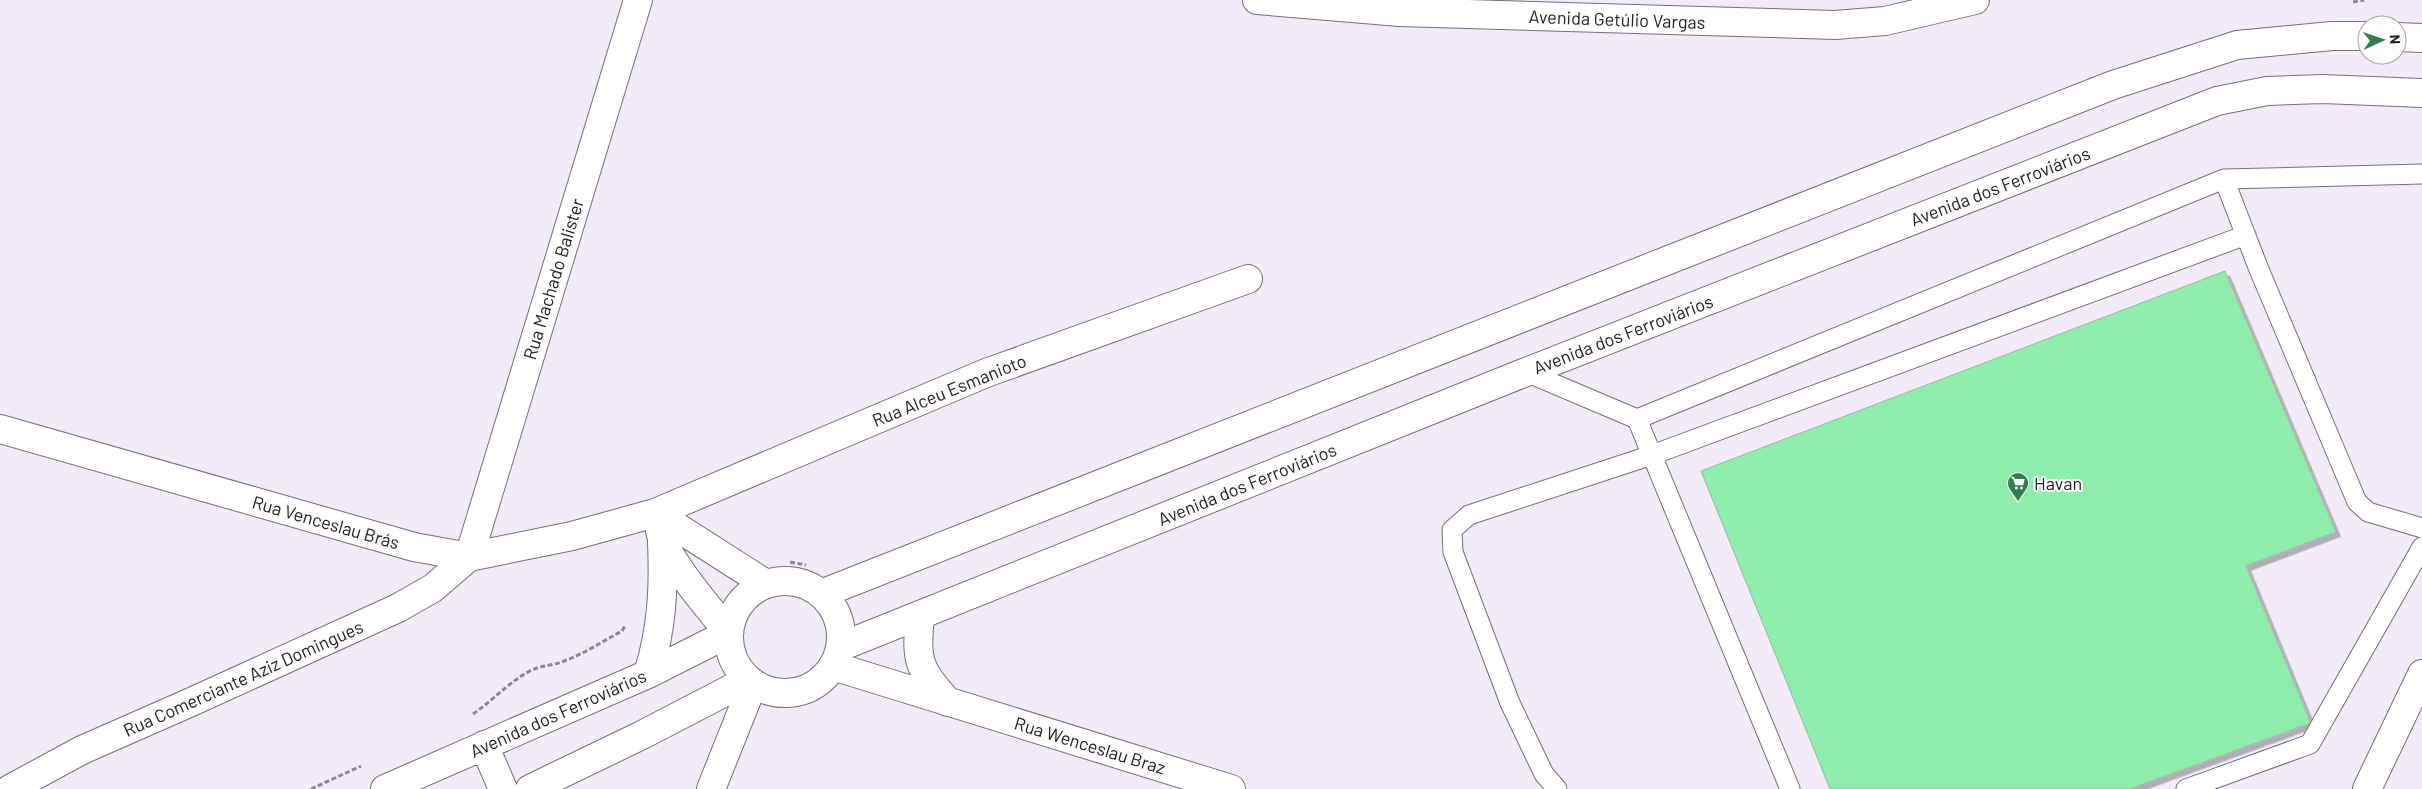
<svg xmlns="http://www.w3.org/2000/svg" width="2422" height="789" viewBox="0 0 2422 789" font-family="Barlow,sans-serif">
  <style>
    .building { fill: #8eedaa; stroke: #a6b0a8; filter: url(#shadow) }
    .lines { fill: none; stroke-linecap: round; stroke-linejoin: round }
    .lane-casing { stroke: #726f79; stroke-width: 21 }
    .street-casing { stroke: #726f79; stroke-width: 30 }
    .secondary-casing { stroke: #726f79; stroke-width: 30 }
    .path { stroke: #8b878f; stroke-width: 3; stroke-dasharray: 5 2.5; stroke-linecap: butt }
    .lane { stroke: #fff; stroke-width: 19 }
    .street { stroke: #fff; stroke-width: 28 }
    .secondary { stroke: #fff; stroke-width: 28 }
    .labels { text-anchor: middle; dominant-baseline: central; stroke-width: 4; stroke-linejoin: round; paint-order: stroke }
    .street-label { font-size: 18px; fill: #232125; stroke: #fcfcfe }
    .poi-label { font-size: 18px; fill: #232125; stroke: #fcfcfe; text-anchor: start }
  </style>
  <defs>
    <filter id="shadow"><feDropShadow dx="4.5" dy="4.5" stdDeviation="0" flood-color="#0004"/></filter>
  </defs>
  <rect width="100%" height="100%" fill="#f1ecf8"/>
  <path class="building" d="M 2225,271 L 2336,532 L 2246,566 L 2311,723 L 2130,789 L 1830,789 L 1701,471 Z"/>
  <g class="lines">
    <g class="lane-casing">
      <path id="lane" d="M 2224,179 L 2258,267 L 2357,502 L 2368,512 L 2422,528
        M 1526,372 L 1637,419 L 2224,179 L 2422,174
        M 1637,419 L 1790,789
        M 1557,789 L 1544,774 L 1510,703 L 1453,552 L 1452,530 L 1469,515 L 1652,455 L 2246,235
        M 2186,789 L 2310,744 L 2422,547"/>
    </g>
    <g class="street-casing">
      <path id="street" d="M 1257,0 L 1400,12 L 1835,25 L 1885,21 L 1975,0
        M 0,429 L 414,547 L 469,557 L 572,536 L 655,513 L 986,373 L 1248,279
        M 655,513 L 766,584
        M 660,531 C 667,561 709,608 729,633
        M 920,615 C 916,661 917,667 948,702
        M 833,666 L 1231,789
        M 10,789 L 82,750 L 189,703 L 398,608 L 433,588 L 469,557 L 638,0
        M 711,789 L 753,684
        M 2367,789 L 2422,674"/>
    </g>
    <g class="secondary-casing">
      <path id="secondary" d="M 2397,37 L 2422,38
        M729 637a56 56 0 1 1 112 0a56 56 0 1 1-112 0Z
        M 821,594 L 2113,85 L 2237,45 L 2332,36 L 2367,36
        M 840,647 L 1526,372 L 2217,101 L 2267,91 L 2323,89 L 2422,93
        M 648,674 C 662,629 664,588 662,542
        M 484,745 L 503,789
        M 385,789 L 648,674 L 729,633
        M 530,789 L 642,735 L 748,680"/>
    </g>
    <path class="path" d="M 2353,2 L 2364,0
      M 790,562 L 806,565
      M 473,714 C 492,701 508,683 528,672 C 540,665 552,666 564,661 C 584,654 603,641 622,631 L 625,626
      M 311,789 L 361,766"/>
    <use href="#lane" class="lane"/>
    <use href="#street" class="street"/>
    <use href="#secondary" class="secondary"/>
  </g>
  <defs>
    <g id="supermarket-pin" transform="scale(1.125)"><path d="M0 17L-7.5 6A9.5 9.5 0 1 1 7.5 6Z" fill="#327e4d" stroke="#fcfcfe"/><path d="M-6-5.5h2.5l.6 2H6L4.5 2H-2.5L-4.4-4H-6ZM-1.5 3.2a1.3 1.3 0 1 0 .1 0ZM3 3.2a1.3 1.3 0 1 0 .1 0Z" fill="#fff"/></g>
  </defs>
  <g fill-rule="evenodd">
    <use href="#supermarket-pin" x="2018" y="483"/>
  </g>
  <g class="labels">
    <g class="street-label">
      <text transform="translate(1617 19) rotate(2)">Avenida Getúlio Vargas</text>
      <text transform="translate(2000 186) rotate(-21)">Avenida dos Ferroviários</text>
      <text transform="translate(553 279) rotate(-73)">Rua Machado Balister</text>
      <text transform="translate(1623 334) rotate(-21)">Avenida dos Ferroviários</text>
      <text transform="translate(949 390) rotate(-22)">Rua Alceu Esmanioto</text>
      <text transform="translate(1247 484) rotate(-22)">Avenida dos Ferroviários</text>
      <text transform="translate(326 522) rotate(16)">Rua Venceslau Brás</text>
      <text transform="translate(243 678) rotate(-24)">Rua Comerciante Aziz Domingues</text>
      <text transform="translate(558 713) rotate(-24)">Avenida dos Ferroviários</text>
      <text transform="translate(1090 745) rotate(17)">Rua Wenceslau Braz</text>
    </g>
    <g class="poi-label">
      <text x="2034" y="483">Havan</text>
    </g>
  </g>
  <g transform="translate(2382 40) rotate(87)"><circle r="24" fill="#fcfcfe" stroke="#a5a4a7"/>
  <path d="M0-4L9 19L0 12L-9 19Z" fill="#327e4d"/>
  <text y="-8" font-size="14" font-weight="bold" text-anchor="middle" fill="#232125">N</text>
  </g>
</svg>
